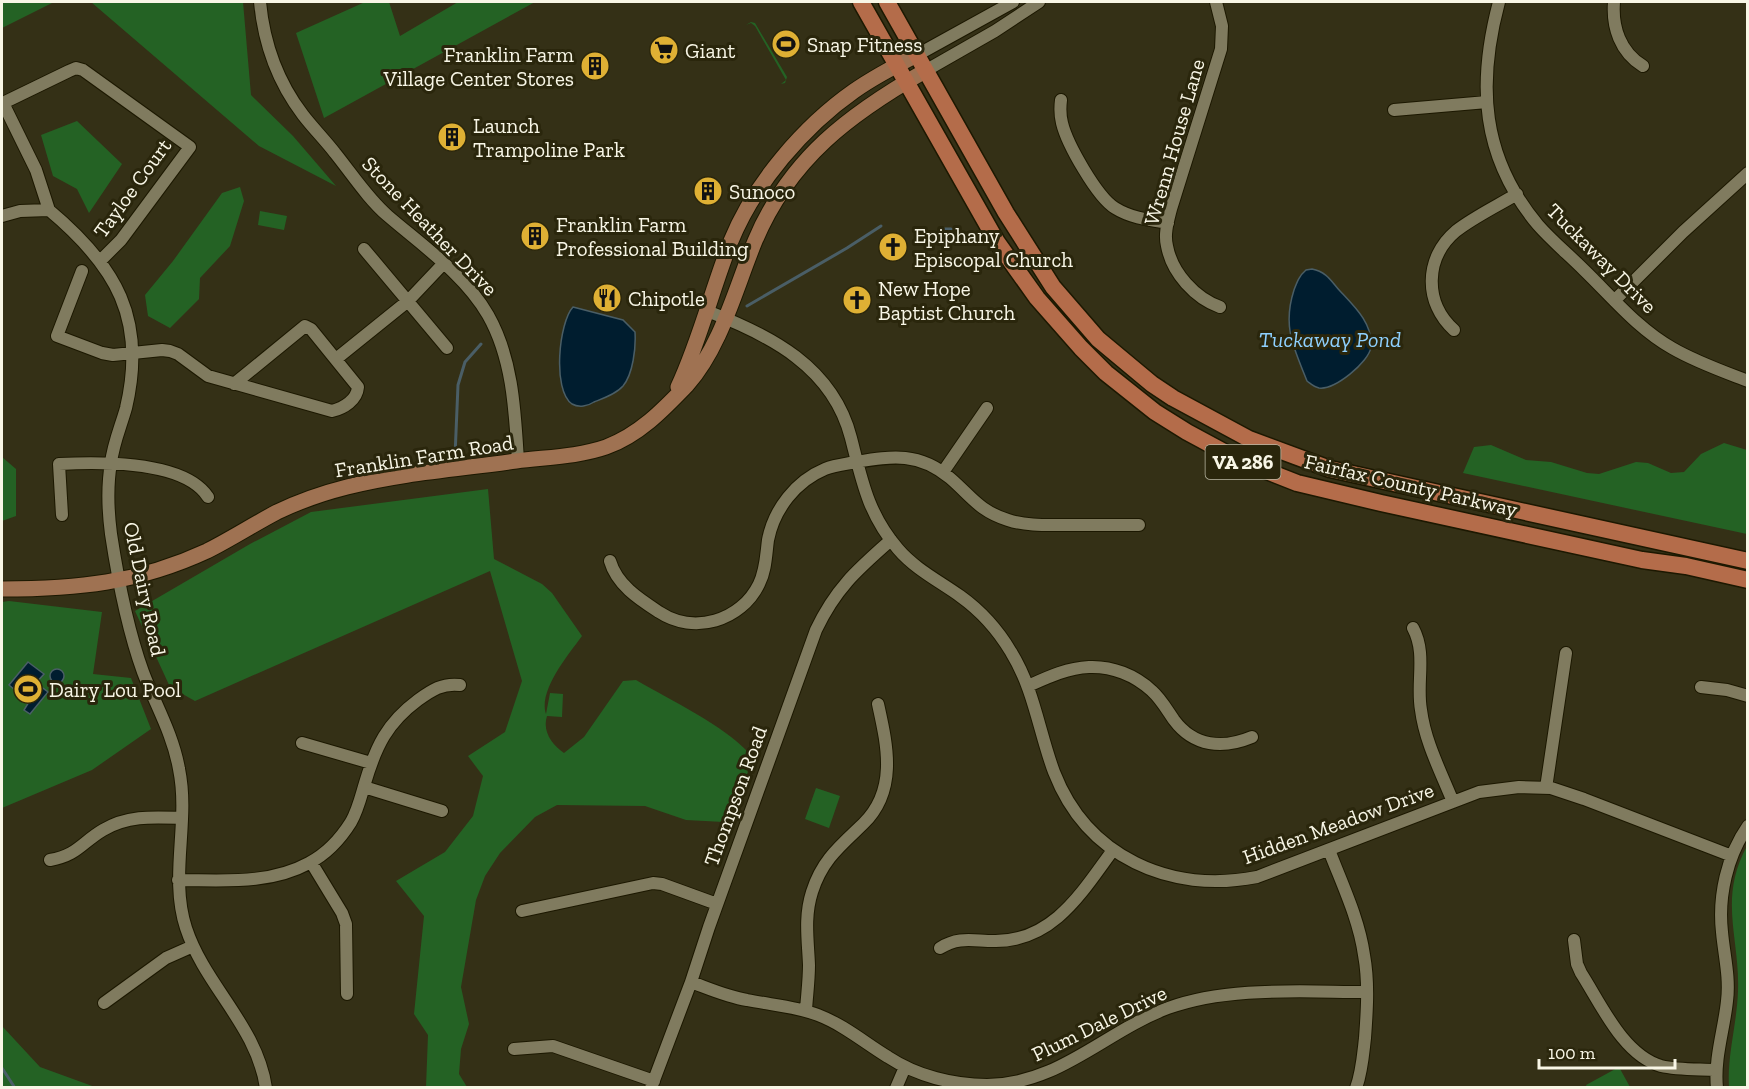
<svg xmlns="http://www.w3.org/2000/svg" width="1749" height="1089" viewBox="0 0 1749 1089" font-family="'Zilla Slab',serif">
  <style>
    .green { fill: #246224 }
    .water { fill: #001d2f; stroke: #4a5e66; stroke-width: 1.5 }
    .lines { fill: none; stroke-linecap: round; stroke-linejoin: round }
    .stream { stroke: #4a5e66; stroke-width: 3 }
    .minor-casing { stroke: #1c1801; stroke-width: 14 }
    .major-casing { stroke: #1c1801; stroke-width: 17 }
    .highway-casing { stroke: #1c1801; stroke-width: 19 }
    .minor { stroke: #807b5f; stroke-width: 12 }
    .major { stroke: #9f7252; stroke-width: 15 }
    .highway { stroke: #b46c4a; stroke-width: 16 }
    .labels { text-anchor: middle; dominant-baseline: central; stroke-width: 6; stroke-linejoin: round; paint-order: stroke }
    .shield { fill: #2a260c; stroke: #bab8a5; stroke-width: 1.5 }
    .shield-label { font-size: 20px; font-weight: bold; fill: #f8f6e6 }
    .poi-label { font-size: 21px; fill: #f8f6e6; stroke: #2a260c; text-anchor: start }
    .street-label { font-size: 21px; fill: #f8f6e6; stroke: #2a260c }
    .water-label { font-size: 22px; font-style: italic; fill: #8ed0fe; stroke: #2a260c }
  </style>
  <rect width="100%" height="100%" fill="#343016"/>
  <path class="green" d="M 2,2 L 54,2 L 2,28 Z
    M 91,2 L 243,2 L 251,95 L 293,136 L 336,186 L 259,146 Z
    M 365,2 L 389,2 L 400,36 L 458,2 L 535,2 L 324,118 L 296,33 Z
    M 751,22 L 755,23 L 787,77 L 785,83 L 781,84 L 786,80 L 755,26 L 751,23 L 746,25 Z
    M 77,121 L 122,164 L 89,213 L 77,189 L 53,176 L 41,135 Z
    M 240,187 L 244,201 L 230,246 L 200,278 L 199,299 L 170,328 L 148,316 L 145,295 L 173,261 L 222,193 Z
    M 260,211 L 287,216 L 284,230 L 258,225 Z
    M 1724,443 L 1747,450 L 1747,534 L 1463,473 L 1474,447 L 1491,445 L 1526,460 L 1551,462 L 1587,473 L 1599,474 L 1636,462 L 1648,463 L 1671,473 L 1684,472 L 1701,454 Z
    M 2,457 L 16,469 L 16,516 L 2,521 Z
    M 488,489 L 494,559 L 542,584 L 552,593 L 582,636 C 568,655 538,691 546,714 L 550,693 L 563,694 L 562,717 L 547,716 C 542,731 552,745 564,753 L 584,737 L 623,681 L 636,680 C 672,701 722,724 750,754 L 745,793 L 741,805 L 724,822 L 686,820 L 645,806 L 557,805 L 535,817 L 500,853 L 485,876 L 476,900 L 461,987 L 469,1024 L 461,1049 L 459,1074 L 467,1087 L 426,1087 L 428,1035 L 414,1014 L 424,916 L 396,881 L 445,852 L 473,816 L 483,776 L 468,756 L 505,732 L 522,681 L 490,571 L 195,701 L 170,687 L 135,611 L 250,544 L 311,512 Z
    M 9,601 L 102,612 L 93,674 L 131,678 L 151,729 L 92,770 L 2,808 L 2,602 Z
    M 816,788 L 840,796 L 829,828 L 805,819 Z
    M 1747,846 L 1747,1087 L 1729,1087 C 1727,1055 1737,1024 1738,991 C 1740,938 1718,899 1747,846 Z
    M 2,1026 L 40,1067 L 95,1087 L 2,1087 Z
    M 1619,1067 L 1630,1087 L 1587,1087 L 1586,1085 Z"/>
  <path class="water" d="M 1312,269 C 1327,272 1331,281 1340,291 C 1355,307 1373,324 1371,347 C 1369,362 1335,390 1319,388 C 1314,387 1311,384 1307,381 C 1294,348 1282,327 1294,290 C 1297,282 1299,276 1306,270 Z
    M 573,307 L 623,320 L 635,332 C 636,348 633,374 623,386 C 616,394 604,398 594,402 C 588,406 579,408 572,404 C 552,390 559,322 573,307 Z
    M 28,662 L 44,674 L 36,683 L 48,692 L 30,714 L 24,710 L 29,702 L 9,685 Z
    M50 676a7 7 0 1 1 14 0a7 7 0 1 1-14 0Z"/>
  <g class="lines">
    <path class="stream" d="M 941,229 L 951,229
      M 747,306 L 847,248 L 881,226
      M 455,456 L 458,385 L 465,362 L 481,344
      M 2,1068 L 15,1088"/>
    <g class="minor-casing">
      <path id="minor" d="M 260,2 C 264,44 277,81 303,115 C 313,128 325,140 335,153 C 352,174 368,199 388,216 C 423,246 465,275 488,315 C 513,359 515,412 518,461
        M 1216,2 L 1222,26 L 1221,49 L 1171,209 C 1168,221 1164,234 1167,246 C 1172,273 1195,298 1220,307
        M 1499,2 C 1477,84 1481,157 1538,225 C 1552,241 1569,255 1584,270 C 1612,297 1638,329 1672,348 C 1696,362 1722,371 1748,381
        M 1614,2 C 1612,27 1620,52 1643,66
        M 917,55 L 1013,2
        M 925,71 L 995,31 L 1039,2
        M 1061,100 C 1060,108 1060,115 1062,123 C 1067,144 1097,197 1115,208 C 1131,218 1149,220 1168,223
        M 1394,110 L 1487,102
        M 49,210 C 116,266 147,319 126,408 C 121,426 113,444 111,463 C 107,486 108,511 111,534 C 118,580 127,628 143,672 C 155,704 173,734 179,769 C 190,822 169,876 186,928 C 205,986 257,1026 266,1088
        M 49,210 L 36,170 L 3,103 L 69,71 L 76,68 L 83,70 L 190,147 L 121,240 L 101,260
        M 2,216 L 20,211 L 49,210
        M 364,249 L 447,348
        M 82,271 L 57,336 L 102,353 L 113,355 L 162,350 L 170,351 L 178,354 L 208,376 L 332,411 C 344,408 357,400 358,387 L 311,329 L 305,326 L 234,384
        M 1615,300 L 1683,232 L 1748,173
        M 707,311 C 770,335 833,367 851,438 C 862,481 868,514 898,549 C 915,569 939,581 960,596 C 981,611 998,630 1011,652 C 1034,689 1039,732 1054,772 C 1087,857 1170,894 1257,877 L 1479,792 L 1519,787 L 1551,788 L 1584,799 L 1732,856
        M 1454,330 C 1424,303 1424,258 1456,231 C 1474,217 1497,206 1517,194
        M 336,359 L 408,301 L 443,264
        M 943,472 L 987,408
        M 62,515 L 59,464 C 98,462 184,460 208,497
        M 610,561 C 617,585 639,599 659,612 C 694,635 741,621 759,584 C 766,570 766,555 768,540 C 774,509 796,481 825,469 C 835,465 846,464 856,462 C 893,456 919,452 950,478 C 971,496 979,511 1008,520 C 1026,526 1047,525 1066,525 C 1090,525 1114,525 1139,525
        M 1413,628 C 1427,654 1416,682 1421,710 C 1425,742 1441,772 1453,802
        M 1028,686 C 1048,677 1067,668 1089,667 C 1112,666 1135,675 1152,691 C 1161,699 1167,710 1174,720 C 1194,747 1223,749 1252,737
        M 1701,687 L 1727,690 L 1748,696
        M 302,743 L 371,763
        M 364,787 L 442,811
        M 1546,788 L 1566,653
        M 1329,850 C 1342,884 1359,919 1364,955 C 1369,982 1367,1011 1365,1038 C 1363,1055 1362,1072 1356,1088
        M 50,860 C 78,855 81,843 103,830 C 128,815 154,817 182,818
        M 311,862 L 342,913 L 346,924 L 347,994
        M 178,880 C 222,880 269,885 309,863 C 326,854 341,838 351,822 C 358,810 361,796 365,783 C 376,746 387,723 418,700 C 432,690 442,683 460,685
        M 522,911 L 653,883 L 662,884 L 717,904
        M 1574,940 L 1577,964 L 1581,973 C 1601,1004 1623,1055 1661,1066 C 1678,1070 1698,1069 1716,1070
        M 940,948 C 959,936 973,941 994,941 C 1053,942 1082,892 1113,850
        M 691,982 C 710,989 728,997 747,1000 C 771,1005 795,1006 818,1015 C 844,1025 865,1043 888,1057 C 917,1076 953,1085 987,1085 C 1060,1084 1104,1032 1168,1008 C 1228,986 1303,992 1367,992
        M 104,1003 L 166,958 L 193,946
        M 806,1010 C 807,995 809,980 809,965 C 808,940 804,917 812,892 C 822,860 840,846 863,824 C 898,790 887,745 878,704
        M 514,1049 L 553,1046 L 654,1081
        M 651,1088 L 691,982 L 709,927 L 816,630 C 836,588 857,570 891,540
        M 896,1088 L 905,1067
        M 1717,1088 C 1714,1058 1724,1030 1727,1001 C 1730,977 1724,955 1722,932 C 1718,896 1727,856 1748,826"/>
    </g>
    <g class="major-casing">
      <path id="major" d="M 678,387 C 700,340 712,289 731,241 C 754,184 804,126 854,91 C 874,77 895,66 917,55
        M 2,589 C 77,589 138,583 207,551 C 231,539 254,524 277,512 C 300,501 323,493 347,487 C 402,473 460,469 516,461 C 547,457 577,457 606,447 C 639,435 663,410 687,385 C 721,347 736,287 755,241 C 790,158 850,114 925,71"/>
    </g>
    <g class="highway-casing">
      <path id="highway" d="M 861,2 L 997,242 L 1037,298 L 1081,348 L 1106,373 L 1155,412 L 1187,432 L 1239,460 L 1297,483 L 1381,503 L 1642,560 L 1686,566 L 1748,580
        M 887,2 L 1006,213 L 1053,287 L 1098,339 L 1152,384 L 1173,398 L 1249,439 L 1330,469 L 1748,561"/>
    </g>
    <use href="#minor" class="minor"/>
    <use href="#major" class="major"/>
    <use href="#highway" class="highway"/>
  </g>
  <defs>
    <g id="stadium-disc" transform="scale(1.5)"><circle r="9.5" fill="#dfb034" stroke="#2a260c"/><path d="M0-5a6.5 5 0 1 0 0 10a6.5 5 0 1 0 0-10ZM-3.5-1.8h7v3.6h-7Z" fill="#111"/></g>
    <g id="supermarket-disc" transform="scale(1.5)"><circle r="9.5" fill="#dfb034" stroke="#2a260c"/><path d="M-6-5.5h2.5l.6 2H6L4.5 2H-2.5L-4.4-4H-6ZM-1.5 3.2a1.3 1.3 0 1 0 .1 0ZM3 3.2a1.3 1.3 0 1 0 .1 0Z" fill="#111"/></g>
    <g id="building-disc" transform="scale(1.5)"><circle r="9.5" fill="#dfb034" stroke="#2a260c"/><path d="M-4-6H4V6H1V3H-1V6H-4ZM-2.5-4.3h1.7v1.8h-1.7ZM.8-4.3h1.7v1.8H.8ZM-2.5-1h1.7V.8h-1.7ZM.8-1h1.7V.8H.8Z" fill="#111"/></g>
    <g id="church-disc" transform="scale(1.5)"><circle r="9.5" fill="#dfb034" stroke="#2a260c"/><path d="M-1.2-6h2.4v3.5h3.3v2.4h-3.3V6h-2.4V-.1h-3.3v-2.4h3.3Z" fill="#111"/></g>
    <g id="restaurant-disc" transform="scale(1.5)"><circle r="9.5" fill="#dfb034" stroke="#2a260c"/><path d="M-5-6h1v4h1v-4h1v4h1v-4h1v5L-1.5 .5V6h-2V.5L-5-1ZM5-6V6H3V1.5H1.5Q1.5-4 5-6Z" fill="#111"/></g>
  </defs>
  <g fill-rule="evenodd">
    <use href="#stadium-disc" x="786" y="44"/>
    <use href="#supermarket-disc" x="664" y="50"/>
    <use href="#building-disc" x="595" y="66"/>
    <use href="#building-disc" x="452" y="137"/>
    <use href="#building-disc" x="708" y="191"/>
    <use href="#building-disc" x="535" y="236"/>
    <use href="#church-disc" x="893" y="247"/>
    <use href="#restaurant-disc" x="607" y="298"/>
    <use href="#church-disc" x="857" y="300"/>
    <use href="#stadium-disc" x="28" y="689"/>
  </g>
  <g class="labels">
    <rect class="shield" x="1205.5" y="445" width="75" height="34" rx="4.5"/>
    <g class="shield-label">
      <text x="1243" y="462">VA 286</text>
    </g>
    <g class="poi-label">
      <text x="807" y="44">Snap Fitness</text>
      <text x="685" y="50">Giant</text>
      <text x="574" y="54" text-anchor="end">Franklin Farm<tspan x="574" dy="24">Village Center Stores</tspan></text>
      <text x="473" y="125">Launch<tspan x="473" dy="24">Trampoline Park</tspan></text>
      <text x="729" y="191">Sunoco</text>
      <text x="556" y="224">Franklin Farm<tspan x="556" dy="24">Professional Building</tspan></text>
      <text x="914" y="235">Epiphany<tspan x="914" dy="24">Episcopal Church</tspan></text>
      <text x="878" y="288">New Hope<tspan x="878" dy="24">Baptist Church</tspan></text>
      <text x="628" y="298">Chipotle</text>
      <text x="49" y="689">Dairy Lou Pool</text>
    </g>
    <g class="street-label">
      <text transform="translate(1174 142) rotate(-74)">Wrenn House Lane</text>
      <text transform="translate(132 188) rotate(-54)">Tayloe Court</text>
      <text transform="translate(430 226) rotate(46)">Stone Heather Drive</text>
      <text transform="translate(1602 258) rotate(45)">Tuckaway Drive</text>
      <text transform="translate(424 456) rotate(-9)">Franklin Farm Road</text>
      <text transform="translate(1411 485) rotate(13)">Fairfax County Parkway</text>
      <text transform="translate(145 589) rotate(78)">Old Dairy Road</text>
      <text transform="translate(735 796) rotate(-70)">Thompson Road</text>
      <text transform="translate(1338 823) rotate(-20)">Hidden Meadow Drive</text>
      <text transform="translate(1099 1023) rotate(-26)">Plum Dale Drive</text>
    </g>
    <g class="water-label">
      <text x="1330" y="339">Tuckaway Pond</text>
    </g>
  </g>
  <rect width="1749" height="1089" fill="none" stroke="#f8f6e6" stroke-width="6"/>
  <path d="M1539 1059v9h136v-9" fill="none" stroke="#f8f6e6" stroke-width="3"/>
  <text x="1548" y="1059" font-size="18" fill="#f8f6e6" stroke="#2a260c" stroke-width="4.5" paint-order="stroke">100 m</text>
</svg>
